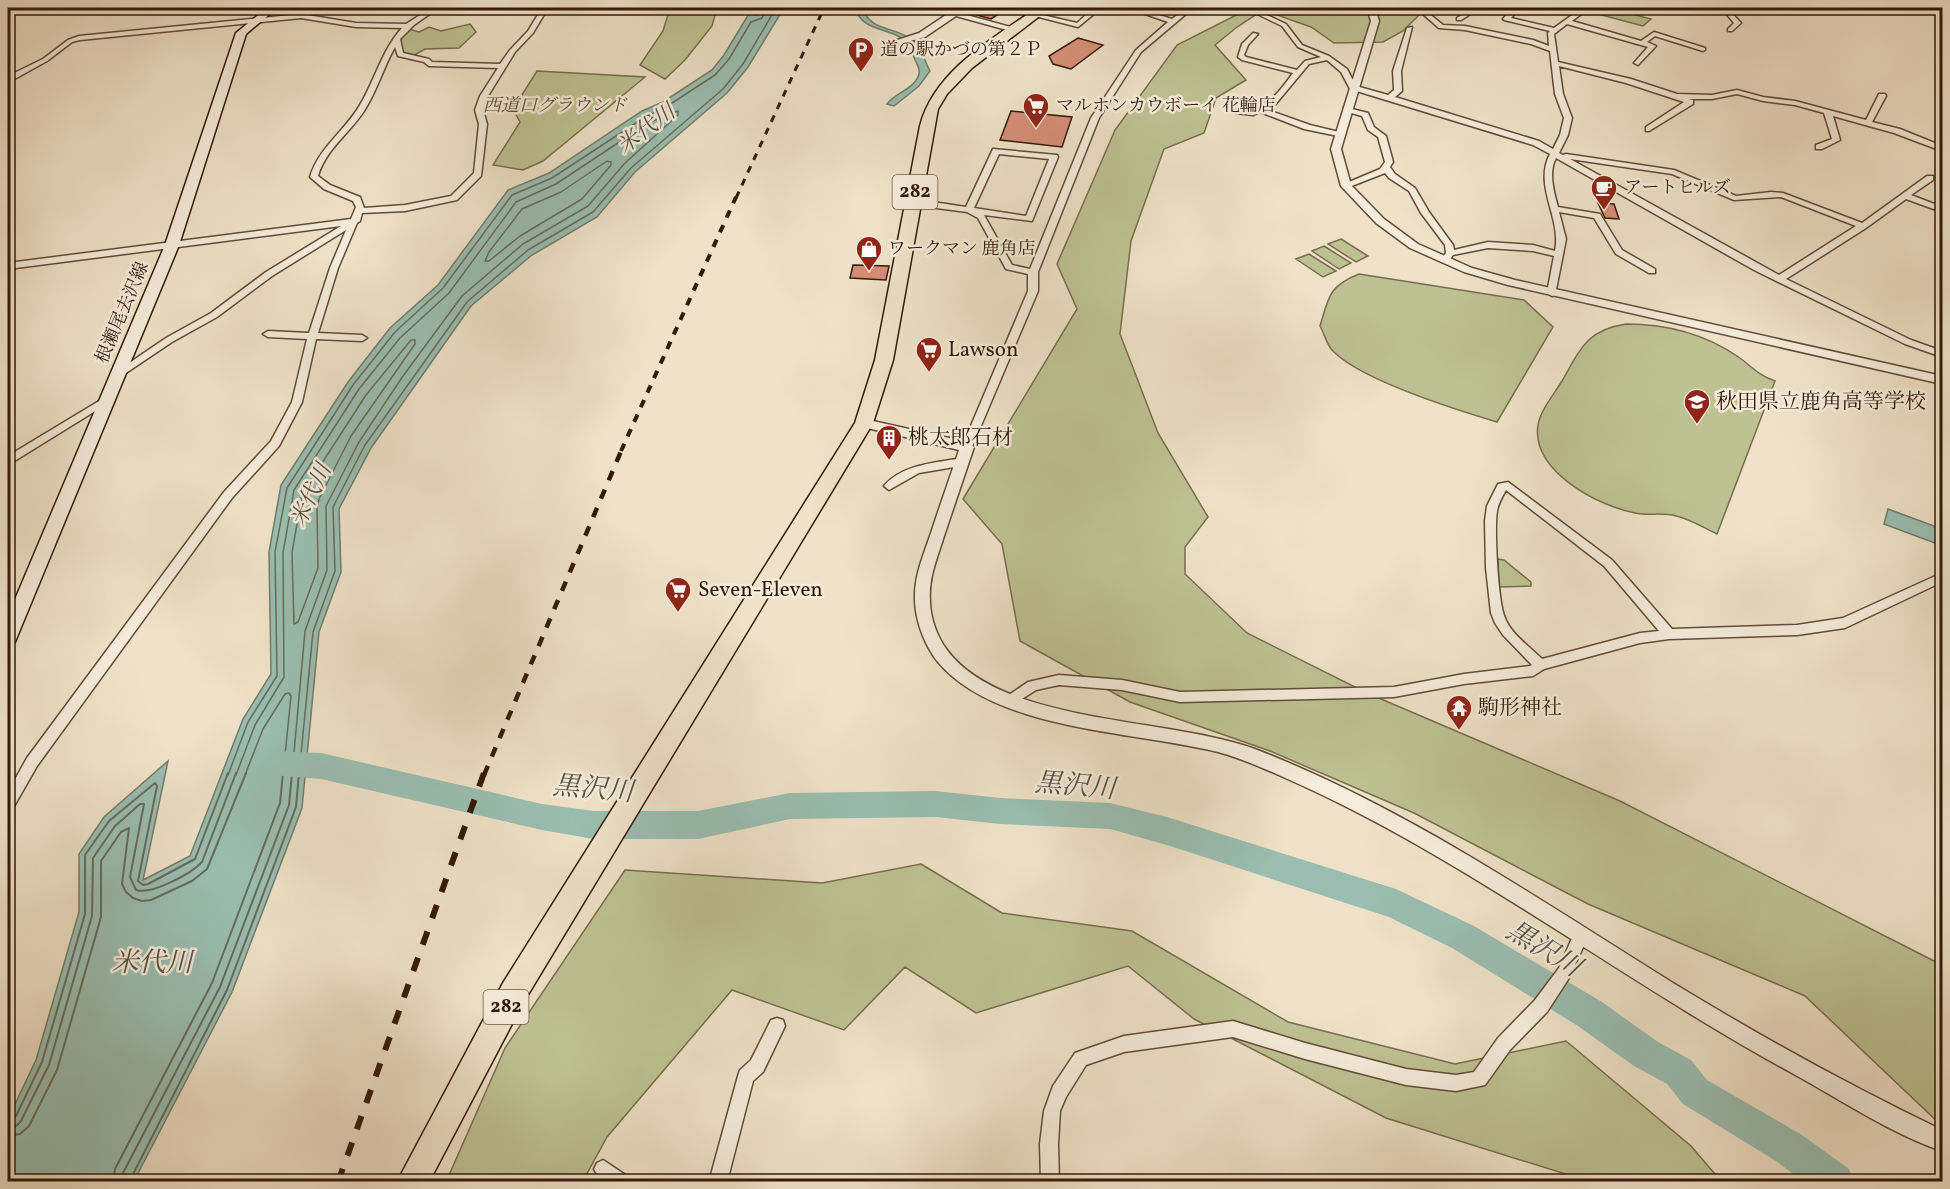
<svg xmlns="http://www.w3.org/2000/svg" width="1950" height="1189" viewBox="0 0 1950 1189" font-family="Vollkorn,'Noto Serif JP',serif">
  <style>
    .green { fill: #bec293; stroke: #786e4e; stroke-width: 1.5 }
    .water { fill: #9abeb1; stroke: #717c6d; stroke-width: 1.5 }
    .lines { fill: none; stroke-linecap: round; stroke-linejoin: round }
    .shore-far1 { stroke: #666c5c; stroke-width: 1.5 }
    .shore { stroke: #666c5c; stroke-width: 2 }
    .river { fill: #9abeb1; fill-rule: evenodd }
    .building { fill: #d58e78; stroke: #331908; stroke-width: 1.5 }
    .minor-casing { stroke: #624b38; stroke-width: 3 }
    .tertiary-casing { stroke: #624b38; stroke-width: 3 }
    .secondary-casing { stroke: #331908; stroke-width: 3 }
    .trunk-casing { stroke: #331908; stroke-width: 3 }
    .minor { fill: #f5ecdb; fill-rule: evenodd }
    .tertiary { fill: #f5ecdb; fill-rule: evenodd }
    .secondary { fill: #f5ecdb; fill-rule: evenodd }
    .trunk { fill: #efe2c8; fill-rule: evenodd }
    .rail-far3 { stroke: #331908; stroke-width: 3; stroke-dasharray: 7 7; stroke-linecap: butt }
    .rail-far2 { stroke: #331908; stroke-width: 4; stroke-dasharray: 8 8; stroke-linecap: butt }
    .rail-far1 { stroke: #331908; stroke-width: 4.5; stroke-dasharray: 10 10; stroke-linecap: butt }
    .rail { stroke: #331908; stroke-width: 6; stroke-dasharray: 14 14; stroke-linecap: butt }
    .labels { text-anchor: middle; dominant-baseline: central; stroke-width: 5; stroke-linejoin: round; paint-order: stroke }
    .far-poi-label { font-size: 18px; fill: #331908; stroke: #f5ecdb; text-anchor: start }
    .far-park-label { font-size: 18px; font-style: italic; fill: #5d4c32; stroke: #f5ecdb }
    .far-street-label { font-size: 18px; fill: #331908; stroke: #f5ecdb }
    .shield { fill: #f5ecdb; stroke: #6d5847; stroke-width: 1.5 }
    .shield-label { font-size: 20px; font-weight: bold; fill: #331908 }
    .poi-label { font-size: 21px; fill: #331908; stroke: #f5ecdb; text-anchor: start }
    .water-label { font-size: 22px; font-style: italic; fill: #575343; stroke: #f5ecdb }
    .near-water-label { font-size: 27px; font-style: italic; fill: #575343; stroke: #f5ecdb }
  </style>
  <rect width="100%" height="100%" fill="#efe2c8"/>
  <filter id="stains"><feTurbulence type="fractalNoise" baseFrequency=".00333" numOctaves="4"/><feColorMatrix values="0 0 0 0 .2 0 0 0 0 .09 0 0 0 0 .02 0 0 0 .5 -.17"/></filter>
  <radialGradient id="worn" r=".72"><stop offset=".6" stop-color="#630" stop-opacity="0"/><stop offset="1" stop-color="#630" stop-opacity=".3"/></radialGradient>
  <path class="green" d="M 670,8 L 717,8 L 712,26 L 685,60 L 665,79 L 640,65 L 663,31 Z
    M 1250,8 L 1423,8 L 1424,10 L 1403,31 L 1383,42 L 1334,43 L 1311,27 L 1263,10 L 1237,27 L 1215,45 L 1246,80 L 1216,98 L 1204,133 L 1164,149 L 1131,241 L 1120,334 L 1158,433 L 1208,517 L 1185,547 L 1185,574 L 1247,633 L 1367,693 L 1620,801 L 1934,961 L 1942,967 L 1942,1126 L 1805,996 L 1588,904 L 1414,813 L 1270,751 L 1130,702 L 1020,641 L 1002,544 L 963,499 L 1077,309 L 1057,264 L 1115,130 L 1177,45 Z
    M 1590,8 L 1609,8 L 1651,19 L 1643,26 L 1586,11 Z
    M 470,24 L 476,32 L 459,48 L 425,49 L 411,57 L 400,53 L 401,37 L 409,29 L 419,32 L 429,27 L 441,31 Z
    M 537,71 L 645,77 L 543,161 L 523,170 L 493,165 L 520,122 L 513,109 Z
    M 1341,239 L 1368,256 L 1356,262 L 1328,244 Z
    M 1324,246 L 1351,263 L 1339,269 L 1312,251 Z
    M 1309,254 L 1336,271 L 1323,277 L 1296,259 Z
    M 1359,274 L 1524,300 L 1553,327 L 1497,422 C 1457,410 1360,380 1332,350 C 1327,345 1324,333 1320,326 C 1329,296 1329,286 1359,274 Z
    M 1626,324 C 1666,324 1703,333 1737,356 C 1752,366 1757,375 1775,381 L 1717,534 C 1704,528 1690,519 1676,516 C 1663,512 1648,516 1635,513 C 1598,506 1531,471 1538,425 C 1540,411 1554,394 1562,381 C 1580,350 1586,330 1626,324 Z
    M 1498,559 L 1504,560 L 1531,582 L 1531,586 L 1499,587 Z
    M 921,864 L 1002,913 L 1132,931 L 1288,1022 L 1455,1064 L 1566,1041 L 1691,1146 L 1721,1181 L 1588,1181 L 1386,1118 L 1194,1019 L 1128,966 L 976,1013 L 905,967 L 844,1030 L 732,990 L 607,1137 L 583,1181 L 446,1182 L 505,1048 L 625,870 L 822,883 Z"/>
  <path class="water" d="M 761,8 L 784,8 L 748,67 L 727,93 L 635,172 L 597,217 L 532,255 L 471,306 L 371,448 L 339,509 L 341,572 L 319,632 L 302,808 L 232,992 L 134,1181 L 8,1181 L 8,1119 L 36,1060 L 79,912 L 79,854 L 104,817 L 168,761 L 143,880 L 190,856 L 243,719 L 271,674 L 269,552 L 281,485 L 348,382 L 390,328 L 438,285 L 508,190 L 549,173 L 642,111 L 663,102 L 712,70 L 724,55 L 750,12 L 757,15 Z
    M 855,8 L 863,8 C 868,31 898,27 914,41 C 921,47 925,62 930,71 L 919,86 L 894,106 L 887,104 C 895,93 912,90 918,77 C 921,71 918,66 915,60 C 913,55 911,47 907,43 C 892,26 863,34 855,8 Z
    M 1888,509 L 1942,529 L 1940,545 L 1884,524 Z"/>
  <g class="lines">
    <path class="shore-far1" d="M 607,161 L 611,162 L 611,165 L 582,199 L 520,236 L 489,261 L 485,261 L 489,252 L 522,209 L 561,192 Z
      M 411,340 L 415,340 L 415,344 L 351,436 L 319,499 L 317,508 L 318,568 L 298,622 L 294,624 L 292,553 L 302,494 L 366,395 Z
      M 228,775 L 248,722 L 277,676 L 275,552 L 287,488 L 353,385 L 395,332 L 443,288 L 512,195 L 552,178 L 645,117 L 666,107 L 715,75 L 729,59 L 751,22 L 762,18 L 766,8
      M 236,775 L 255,725 L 284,677 L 283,553 L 294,490 L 359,389 L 400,338 L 449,293 L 516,202 L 556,184 L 648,123 L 678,111 L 678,115 L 625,163 L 588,206 L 523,244 L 462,296 L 403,376 L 359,442 L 326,506 L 327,570 L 305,631 L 292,775
      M 245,775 L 263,729 L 285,694 L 289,693 L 291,696 L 283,775
      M 299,775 L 313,632 L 335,571 L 333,507 L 365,445 L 467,302 L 528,250 L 593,212 L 631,168 L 723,89 L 743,64 L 776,8"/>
    <path class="shore" d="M 8,1120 L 16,1116 L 42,1062 L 85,914 L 85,855 L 109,821 L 155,783 L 157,786 L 138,881 L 143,885 L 148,884 L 195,859 L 228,773
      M 8,1127 L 16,1126 L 21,1121 L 49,1065 L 92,916 L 93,858 L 115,826 L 140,804 L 144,804 L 130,877 L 136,890 C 151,895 191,874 202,862 L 236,773
      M 8,1136 L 20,1134 L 29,1126 L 57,1070 L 101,917 L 101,861 L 121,832 L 129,828 L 122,884 L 126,892 L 133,898 L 142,901 L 151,900 L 192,881 L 207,869 L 246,773
      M 113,1182 L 115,1169 L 212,983 L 280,803 L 283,773
      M 122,1182 L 123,1173 L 220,987 L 289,805 L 292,773
      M 129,1182 L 227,990 L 296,807 L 299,773"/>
    <path class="river" d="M 272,751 L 321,753 L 542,804 L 594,811 L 698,811 L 790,793 L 936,791 L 1000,798 L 1110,803 L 1167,817 L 1396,889 L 1474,926 L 1602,1002 L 1658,1042 L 1691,1060 L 1707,1080 L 1802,1135 L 1849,1169 L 1854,1182 L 1804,1182 L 1776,1161 L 1683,1104 L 1667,1084 L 1634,1066 L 1578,1026 L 1452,948 L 1389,917 L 1167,845 L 1110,829 L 1000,824 L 936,817 L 790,819 L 698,839 L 594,839 L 542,830 L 321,779 L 272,775 L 262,772 L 258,763 L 262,754 Z"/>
  </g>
  <path class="building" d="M 989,8 L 1008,8 L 991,19 L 977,15 Z
    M 1078,38 L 1103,45 L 1071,69 L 1053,64 L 1049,56 Z
    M 1011,111 L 1072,117 L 1062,147 L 1000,140 Z
    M 1598,203 L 1614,204 L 1619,219 L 1605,218 Z
    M 853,265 L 889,266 L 886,280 L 850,278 Z"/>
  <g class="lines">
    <g class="minor-casing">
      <path id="minor" d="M 431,8 L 438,8 L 414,25 L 400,39 L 403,53 L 429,59 L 432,62 L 500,64 L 510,50 L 528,31 L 542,8 L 548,8 L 533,33 L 515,52 L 488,96 L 483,110 L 487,124 L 481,176 L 457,200 L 405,211 L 362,213 L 360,221 L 357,223 L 338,268 L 318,333 L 362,335 L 367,338 L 362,341 L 316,339 L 302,402 L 279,446 L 232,498 L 37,766 L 13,808 L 8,810 L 8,792 L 27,758 L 224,492 L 271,441 L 292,402 L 307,339 L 268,337 L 263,334 L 268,331 L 309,333 L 330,268 L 346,230 L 272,276 L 217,317 L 172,342 L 117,379 L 113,378 L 113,374 L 166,338 L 211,313 L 266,272 L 341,226 L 8,269 L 8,263 L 351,219 L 356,207 L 353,201 L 324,189 L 310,177 C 319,147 345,131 360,105 C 375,80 382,50 402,28 L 356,27 L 301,18 L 80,40 L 72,42 L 47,61 L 11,81 L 8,81 L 8,76 L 43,59 L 68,40 L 79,36 L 301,14 L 356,23 L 406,24 ZM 395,47 L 398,56 L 424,62 L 429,66 L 498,68 L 480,96 L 475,110 L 479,124 L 474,173 L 451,196 L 405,205 L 364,208 L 360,197 L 330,185 L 318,176 C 326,149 349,134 364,111 C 377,91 383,68 395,47 Z
        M 933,8 L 942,8 L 958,13 L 955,15 Z
        M 1071,8 L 1080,8 L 1095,13 L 1078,27 L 1031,15 L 1034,13 L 1077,23 L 1087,14 Z
        M 1128,8 L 1136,8 L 1172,19 L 1187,8 L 1193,8 L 1141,52 L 1099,118 L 1038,272 L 1038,291 L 972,447 L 971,450 L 963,450 L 962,447 L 1028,291 L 1028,274 L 1006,269 L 978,218 L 967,212 L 913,205 L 909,202 L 913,199 L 966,207 L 993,149 L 1057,155 L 1058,157 L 1032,221 L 984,215 L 1012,265 L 1030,269 L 1091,118 L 1136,50 L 1168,22 ZM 999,154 L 1049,159 L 1026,216 L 974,208 Z
        M 1245,8 L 1252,8 L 1286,24 L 1302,45 L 1329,56 L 1347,69 L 1356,86 L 1388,95 L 1394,90 L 1393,71 L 1407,28 L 1412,27 L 1401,71 L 1402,91 L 1395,97 L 1539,141 L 1553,149 L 1560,135 L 1564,118 L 1555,94 L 1550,51 L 1531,44 L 1465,30 L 1439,28 L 1416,8 L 1422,8 L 1443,25 L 1465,26 L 1533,40 L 1549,46 L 1548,33 L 1550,31 L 1504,20 L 1503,19 L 1509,12 L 1500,8 L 1516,10 L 1517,11 L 1511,18 L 1554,28 L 1575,13 L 1556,9 L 1555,8 L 1579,10 L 1582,8 L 1589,8 L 1572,21 L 1641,41 L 1654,32 L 1705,48 L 1705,50 L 1703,51 L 1655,36 L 1647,42 L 1656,46 L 1638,65 L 1634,63 L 1648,47 L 1567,24 L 1554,34 L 1558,62 L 1631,79 L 1677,94 L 1712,95 L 1737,90 L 1763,97 L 1795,101 L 1866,120 L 1879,94 L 1885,94 L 1886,96 L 1872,122 L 1900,129 L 1942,146 L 1942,151 L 1894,133 L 1833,116 L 1840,140 L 1822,149 L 1816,149 L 1816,145 L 1832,139 L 1824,113 L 1795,105 L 1763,101 L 1737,94 L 1712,99 L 1688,99 L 1693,100 L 1693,104 L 1649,131 L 1646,131 L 1646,127 L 1684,102 L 1626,83 L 1559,66 L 1563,94 L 1572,118 L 1568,135 L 1559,153 L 1563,155 L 1566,154 L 1674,170 L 1736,196 L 1771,192 L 1783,193 L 1862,223 L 1927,176 L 1933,176 L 1933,180 L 1911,195 L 1942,207 L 1942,212 L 1906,199 L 1866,228 L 1786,279 L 1911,340 L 1942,351 L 1942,357 L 1905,344 L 1754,270 L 1556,158 C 1548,172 1554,192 1558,207 L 1600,214 L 1622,250 L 1655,269 L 1655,273 L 1649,273 L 1616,254 L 1594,218 L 1559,212 L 1566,239 L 1555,295 L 1552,296 L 1547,293 L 1554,256 L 1533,251 L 1488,248 L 1453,255 L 1448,262 L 1442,262 L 1441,260 L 1446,253 L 1445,245 L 1421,213 L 1409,191 L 1389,178 L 1385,173 L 1349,187 L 1342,185 L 1380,169 L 1385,162 L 1378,137 L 1368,130 L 1362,116 L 1344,111 L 1344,107 L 1368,113 L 1374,127 L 1386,136 L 1393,162 L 1390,167 L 1395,174 L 1415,188 L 1429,212 L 1453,245 L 1454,250 L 1488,242 L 1533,245 L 1555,251 C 1562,218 1533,186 1550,154 L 1533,145 L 1350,89 L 1341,72 L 1327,60 L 1309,64 L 1274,106 L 1265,109 L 1310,125 L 1343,133 L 1343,137 L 1304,129 L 1260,112 L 1253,115 L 1236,113 L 1236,109 C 1244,106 1249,107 1256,106 C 1272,104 1284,85 1293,73 L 1242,60 L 1238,57 L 1242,44 L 1253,33 L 1258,34 L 1248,45 L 1244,55 L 1246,57 L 1297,70 L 1305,61 L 1321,57 L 1298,47 L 1282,26 ZM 1570,159 L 1672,174 L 1734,200 L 1781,197 L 1856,226 L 1779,275 Z
        M 1473,8 L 1480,8 L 1461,20 L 1457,20 L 1457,18 Z
        M 1715,8 L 1728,9 L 1741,23 L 1732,31 L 1728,31 L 1728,29 L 1734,23 L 1724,11 Z
        M 109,395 L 114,398 L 113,400 L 8,465 L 8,456 Z
        M 962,458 L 966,459 L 967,462 L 966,465 L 919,473 L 889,490 L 884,486 C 902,464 936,463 962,458 Z
        M 1508,482 L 1612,560 L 1672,629 L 1797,625 L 1843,618 L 1942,573 L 1942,582 L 1845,628 L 1797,635 L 1669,639 L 1640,643 L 1544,669 L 1533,676 L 1464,684 L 1394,697 L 1180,702 L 1122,690 L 1059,685 L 1036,690 L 1011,706 L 1006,705 L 1005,701 L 1006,697 L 1028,682 L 1059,675 L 1122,680 L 1180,692 L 1394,687 L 1464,674 L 1530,666 L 1532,665 L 1503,635 L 1495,623 L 1491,613 L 1486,568 L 1485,521 L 1487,506 L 1498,484 ZM 1506,490 L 1604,566 L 1659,631 L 1640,633 L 1542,659 C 1530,647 1511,634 1505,618 C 1498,603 1494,529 1497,511 C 1498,504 1502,497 1506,490 Z
        M 1581,927 L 1586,929 L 1589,934 L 1569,978 L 1547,1012 L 1510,1050 L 1485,1085 L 1456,1091 L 1406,1085 L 1305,1059 L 1233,1037 L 1124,1052 L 1086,1065 L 1066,1097 L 1060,1111 L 1058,1144 L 1059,1182 L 1041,1182 L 1040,1144 L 1044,1111 L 1053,1086 L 1075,1053 L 1124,1036 L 1233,1021 L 1305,1043 L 1406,1069 L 1456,1075 L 1474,1072 L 1498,1038 L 1535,1000 L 1559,968 L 1576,929 Z
        M 777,1018 L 783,1020 L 785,1026 L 763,1072 L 753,1081 L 727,1182 L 709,1182 L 738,1076 L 740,1070 L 751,1060 L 771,1020 Z
        M 603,1160 L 627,1176 L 630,1182 C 615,1182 601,1184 594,1169 L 597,1163 Z"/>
    </g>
    <g class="tertiary-casing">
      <path id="tertiary" d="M 1367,8 L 1375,8 L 1379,21 L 1341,149 L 1351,185 L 1384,219 L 1418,244 L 1472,268 L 1515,280 L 1942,376 L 1942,384 L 1508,285 L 1464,272 L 1410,248 L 1376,223 L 1341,186 L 1331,149 L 1371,21 Z
        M 952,11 L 1018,29 L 1014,32 L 956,16 L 925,37 L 895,45 L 891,42 L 919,33 Z
        M 864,419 L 967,442 L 974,447 C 964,477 954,506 944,536 C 938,556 928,578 930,601 C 930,617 937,637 947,650 C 1003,726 1175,717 1260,751 C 1408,809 1539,900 1673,983 C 1760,1036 1850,1086 1942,1130 L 1942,1151 C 1890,1133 1841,1100 1792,1073 C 1619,979 1462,855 1281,776 C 1261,767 1240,758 1218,752 C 1135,731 996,731 938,662 C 925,646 915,620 915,599 C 914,576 924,554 931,533 C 940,505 950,478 959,450 L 859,426 L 857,423 Z"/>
    </g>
    <g class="secondary-casing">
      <path id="secondary" d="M 267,8 L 277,8 L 246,34 L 179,245 L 17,637 L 15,642 L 8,644 L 8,616 L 165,245 L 236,33 Z"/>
    </g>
    <g class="trunk-casing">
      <path id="trunk" d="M 1037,8 L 1050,8 L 972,68 L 947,94 L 938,109 L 893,360 L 873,423 L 523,1003 L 429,1182 L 397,1182 L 503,983 L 855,423 L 875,360 L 920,126 C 934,71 993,38 1037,8 Z"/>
    </g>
    <use href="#minor" class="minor"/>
    <use href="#tertiary" class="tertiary"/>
    <use href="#secondary" class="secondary"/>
    <use href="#trunk" class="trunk"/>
    <path class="rail-far3" d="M 736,198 L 824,8"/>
    <path class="rail-far2" d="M 621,451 L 736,197"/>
    <path class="rail-far1" d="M 484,775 L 622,449"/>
    <path class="rail" d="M 338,1182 L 484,773"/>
  </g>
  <defs>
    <g id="parking-pin" transform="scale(1.35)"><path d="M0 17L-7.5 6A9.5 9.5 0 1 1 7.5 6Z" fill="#8f2418" stroke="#f5ecdb"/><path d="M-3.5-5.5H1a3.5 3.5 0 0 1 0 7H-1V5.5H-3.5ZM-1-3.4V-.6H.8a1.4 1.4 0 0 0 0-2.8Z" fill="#fff"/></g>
    <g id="supermarket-pin" transform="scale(1.35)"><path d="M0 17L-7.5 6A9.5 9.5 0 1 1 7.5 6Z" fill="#8f2418" stroke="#f5ecdb"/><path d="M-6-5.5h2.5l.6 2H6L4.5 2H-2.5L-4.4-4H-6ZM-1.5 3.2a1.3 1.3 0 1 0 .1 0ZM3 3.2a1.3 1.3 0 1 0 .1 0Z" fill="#fff"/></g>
    <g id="cafe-pin" transform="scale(1.35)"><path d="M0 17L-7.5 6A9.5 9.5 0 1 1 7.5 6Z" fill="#8f2418" stroke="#f5ecdb"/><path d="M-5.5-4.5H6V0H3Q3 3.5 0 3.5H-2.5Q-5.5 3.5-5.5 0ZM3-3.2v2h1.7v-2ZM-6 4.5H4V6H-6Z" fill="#fff"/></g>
    <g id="shop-pin" transform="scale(1.35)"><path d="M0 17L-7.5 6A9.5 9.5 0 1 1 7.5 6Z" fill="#8f2418" stroke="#f5ecdb"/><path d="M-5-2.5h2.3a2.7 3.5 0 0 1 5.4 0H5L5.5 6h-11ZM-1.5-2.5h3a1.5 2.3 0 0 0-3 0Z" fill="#fff"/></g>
    <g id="school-pin" transform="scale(1.35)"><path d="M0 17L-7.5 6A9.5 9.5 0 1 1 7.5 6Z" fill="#8f2418" stroke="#f5ecdb"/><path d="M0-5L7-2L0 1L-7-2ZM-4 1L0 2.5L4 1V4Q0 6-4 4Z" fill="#fff"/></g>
    <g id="building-pin" transform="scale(1.35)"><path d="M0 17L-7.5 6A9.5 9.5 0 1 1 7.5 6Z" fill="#8f2418" stroke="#f5ecdb"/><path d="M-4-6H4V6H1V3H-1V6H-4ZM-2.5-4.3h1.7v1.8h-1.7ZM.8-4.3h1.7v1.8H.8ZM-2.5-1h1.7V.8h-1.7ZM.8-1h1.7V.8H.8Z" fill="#fff"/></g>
    <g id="temple-pin" transform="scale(1.35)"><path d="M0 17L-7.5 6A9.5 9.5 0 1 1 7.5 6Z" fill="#8f2418" stroke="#f5ecdb"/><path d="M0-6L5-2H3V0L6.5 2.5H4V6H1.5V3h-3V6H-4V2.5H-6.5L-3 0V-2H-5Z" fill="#fff"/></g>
  </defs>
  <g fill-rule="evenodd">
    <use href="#parking-pin" x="861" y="50"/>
    <use href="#supermarket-pin" x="1036" y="106"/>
    <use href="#cafe-pin" x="1604" y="188"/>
    <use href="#shop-pin" x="869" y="249"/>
    <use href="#supermarket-pin" x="929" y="350"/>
    <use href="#school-pin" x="1697" y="402"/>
    <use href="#building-pin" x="889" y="438"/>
    <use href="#supermarket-pin" x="678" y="590"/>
    <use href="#temple-pin" x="1459" y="708"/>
  </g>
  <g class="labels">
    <g class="far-poi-label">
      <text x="880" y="50">道の駅かづの第２Ｐ</text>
      <text x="1056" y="106">マルホンカウボーイ 花輪店</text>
      <text x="1624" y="188">アートヒルズ</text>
      <text x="888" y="249">ワークマン 鹿角店</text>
    </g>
    <g class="far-park-label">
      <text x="555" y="106">西道口グラウンド</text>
    </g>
    <g class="far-street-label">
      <text transform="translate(123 313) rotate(-67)">根瀬尾去沢線</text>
    </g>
    <g class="shield">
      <rect x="892.5" y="175" width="45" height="34" rx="4.5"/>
      <rect x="483.5" y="990" width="45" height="34" rx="4.5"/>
    </g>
    <g class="shield-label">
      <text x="915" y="192">282</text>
      <text x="506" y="1007">282</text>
    </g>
    <g class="poi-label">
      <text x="948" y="350">Lawson</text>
      <text x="1716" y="402">秋田県立鹿角高等学校</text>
      <text x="908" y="438">桃太郎石材</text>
      <text x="698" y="590">Seven-Eleven</text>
      <text x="1478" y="708">駒形神社</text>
    </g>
    <g class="water-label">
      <text transform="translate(647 130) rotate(-37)">米代川</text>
      <text transform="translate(312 496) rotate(-65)">米代川</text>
    </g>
    <g class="near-water-label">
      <text transform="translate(1075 787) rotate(5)">黒沢川</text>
      <text transform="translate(593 790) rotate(5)">黒沢川</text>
      <text transform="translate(1543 950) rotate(31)">黒沢川</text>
      <text x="152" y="964">米代川</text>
    </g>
  </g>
  <rect width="1950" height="1189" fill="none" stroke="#efe2c8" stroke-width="30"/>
  <rect x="9" y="9" width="1932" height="1171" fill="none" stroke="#331908" stroke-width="3"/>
  <rect x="15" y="15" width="1920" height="1159" fill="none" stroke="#331908" stroke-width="1.5"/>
  <rect width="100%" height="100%" filter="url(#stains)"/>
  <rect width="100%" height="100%" fill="url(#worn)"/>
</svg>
